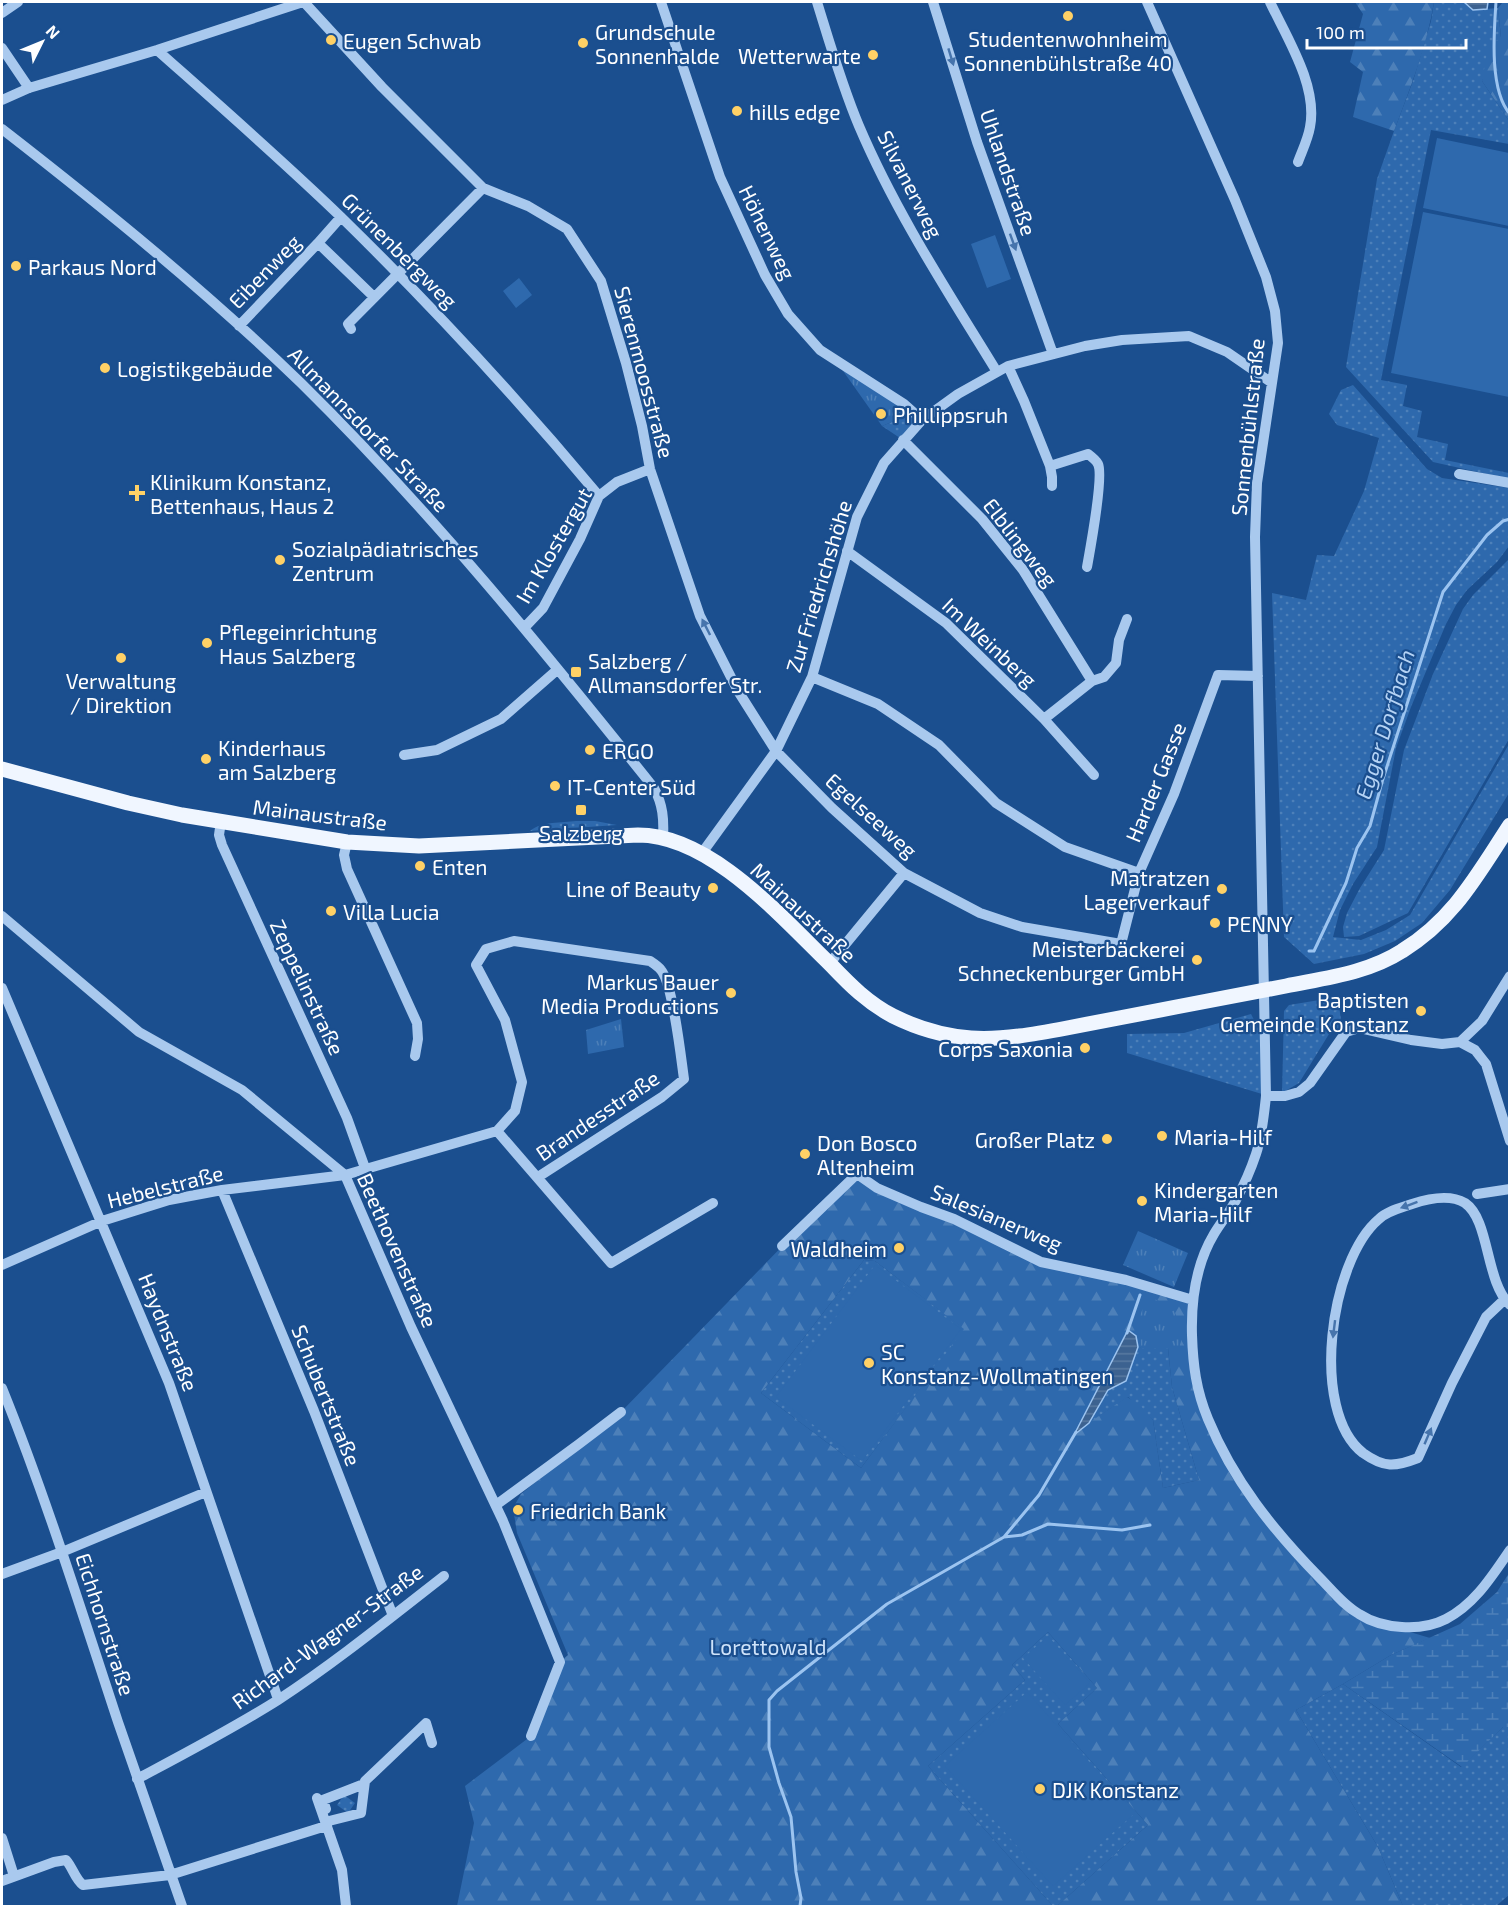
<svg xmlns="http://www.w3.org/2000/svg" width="1511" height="1908" viewBox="0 0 1511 1908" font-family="'Exo 2',sans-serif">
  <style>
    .grass { fill: url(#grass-dots) }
    .forest { fill: url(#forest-firs); fill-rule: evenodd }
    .wetland { fill: url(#wetland-marsh) }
    .park { fill: url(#park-tufts) }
    .pitch { fill: #2e69ad }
    .water { fill: url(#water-rules); stroke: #9cc4f0; stroke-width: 1.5 }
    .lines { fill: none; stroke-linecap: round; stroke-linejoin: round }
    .stream { stroke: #9cc4f0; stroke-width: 3 }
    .minor { stroke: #a9c9ee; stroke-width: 10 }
    .major { stroke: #f0f6ff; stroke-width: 15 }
    .oneway { fill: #4674ac }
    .poi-dot { fill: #ffd166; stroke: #1b4f8f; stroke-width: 2 }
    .labels { text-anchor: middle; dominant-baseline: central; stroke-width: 4.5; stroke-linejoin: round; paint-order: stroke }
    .poi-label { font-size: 21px; fill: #fff; stroke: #1b4f8f; text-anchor: start }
    .street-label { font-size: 21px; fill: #fff; stroke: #1b4f8f }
    .park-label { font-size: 21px; fill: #cfe3fa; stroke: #1b4f8f }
    .water-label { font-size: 22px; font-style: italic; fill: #b5d3f5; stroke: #1b4f8f }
  </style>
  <defs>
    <pattern id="grass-dots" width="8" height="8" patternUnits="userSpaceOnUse" patternTransform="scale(1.5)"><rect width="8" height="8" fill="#2e69ad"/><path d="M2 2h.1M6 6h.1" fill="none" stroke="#4d80b9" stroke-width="1.8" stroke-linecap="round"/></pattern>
    <pattern id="forest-firs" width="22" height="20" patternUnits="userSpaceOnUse" patternTransform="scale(1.5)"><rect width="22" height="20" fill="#2e69ad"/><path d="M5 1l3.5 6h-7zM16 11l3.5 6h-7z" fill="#4d80b9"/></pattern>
    <pattern id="wetland-marsh" width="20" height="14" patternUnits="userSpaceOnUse" patternTransform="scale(1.5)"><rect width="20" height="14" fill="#2e69ad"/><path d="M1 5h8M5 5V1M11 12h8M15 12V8" fill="none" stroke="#4d80b9"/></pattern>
    <pattern id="park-tufts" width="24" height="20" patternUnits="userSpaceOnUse" patternTransform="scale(1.5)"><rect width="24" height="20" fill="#2e69ad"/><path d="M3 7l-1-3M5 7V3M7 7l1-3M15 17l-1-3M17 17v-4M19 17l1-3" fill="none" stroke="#4d80b9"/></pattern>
    <pattern id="water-rules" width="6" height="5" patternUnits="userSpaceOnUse" patternTransform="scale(1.5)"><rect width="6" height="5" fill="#3c6290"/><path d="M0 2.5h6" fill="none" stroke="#597aa1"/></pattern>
  </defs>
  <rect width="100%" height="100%" fill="#1b4f8f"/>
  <path class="grass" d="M 1434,2 L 1464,2 L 1473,10 L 1498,8 L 1501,38 L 1482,81 L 1509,121 L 1509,144 L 1431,130 L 1381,380 L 1407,385 L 1403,406 L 1422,411 L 1417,437 L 1448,444 L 1445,460 L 1509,473 L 1509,479 L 1433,462 L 1346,367 L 1377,179 L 1394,131 L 1413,81 L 1431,21 Z
    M 1353,385 L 1427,469 L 1442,478 L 1509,488 L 1509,546 L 1497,562 L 1467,590 L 1456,605 L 1446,624 L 1411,707 L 1396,748 L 1377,847 L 1353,884 L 1340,910 L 1333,937 L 1361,940 L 1386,930 L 1410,915 L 1509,744 L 1509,793 L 1450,890 L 1422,923 L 1395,941 L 1364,954 L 1314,964 L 1284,937 L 1272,593 L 1306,600 L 1317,555 L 1334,556 L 1364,491 L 1379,438 L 1337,425 L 1329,414 L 1341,390 Z
    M 914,413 L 921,420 L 903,440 L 882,426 Z
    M 1509,559 L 1509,739 L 1408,913 L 1359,936 L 1344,937 L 1343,927 L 1347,913 L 1360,888 L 1384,850 L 1404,750 L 1433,674 L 1463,609 L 1473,595 Z
    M 576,821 L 595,821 L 617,825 L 530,831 C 542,821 562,823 576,821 Z
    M 1338,997 L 1342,1029 L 1329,1034 L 1299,1083 L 1282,1093 L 1284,1011 L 1289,1005 Z
    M 1251,1014 L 1261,1034 L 1262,1094 L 1127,1053 L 1127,1034 L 1184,1033 Z
    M 864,1260 L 875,1261 L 965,1329 L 861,1468 L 761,1393 Z
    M 1138,1347 L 1168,1348 L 1172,1387 L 1199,1480 L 1163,1488 L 1153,1420 L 1128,1397 L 1089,1423 L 1108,1390 L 1126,1381 Z
    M 1048,1632 L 1097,1688 L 1058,1724 L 1148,1825 L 1057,1906 L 1053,1906 L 928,1766 L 1025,1680 L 1012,1665 Z
    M 1343,1684 L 1461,1767 L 1503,1727 L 1509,1727 L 1509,1895 L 1496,1906 L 1403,1906 L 1378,1847 L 1296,1710 Z
    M 344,1795 L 355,1803 L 348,1813 L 337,1805 Z"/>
  <path class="forest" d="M 1355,2 L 1434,2 C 1427,46 1410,89 1394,131 L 1353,117 L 1363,72 L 1350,62 L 1363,14 Z
    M 1503,2 L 1509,2 L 1509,121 L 1482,81 L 1488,47 L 1501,37 L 1498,8 Z
    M 857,1174 L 1041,1262 L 1193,1300 L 1195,1379 L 1240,1481 L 1338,1599 L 1380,1623 L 1430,1638 L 1391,1655 L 1343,1684 L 1296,1710 L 1378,1847 L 1403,1906 L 1057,1906 L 1148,1825 L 1058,1724 L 1097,1688 L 1048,1632 L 1012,1665 L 1025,1680 L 928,1766 L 1053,1906 L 457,1906 L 474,1823 L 465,1786 L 531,1736 L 560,1662 L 568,1655 L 517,1533 L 513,1508 L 521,1494 L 621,1412 L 798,1230 ZM 864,1260 L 875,1261 L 964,1329 L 861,1468 L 761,1393 ZM 1138,1347 L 1168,1348 L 1172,1387 L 1199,1480 L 1163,1488 L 1153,1420 L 1139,1404 L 1127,1397 L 1090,1422 L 1108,1390 L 1126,1381 Z"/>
  <path class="wetland" d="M 1509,1573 L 1509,1727 L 1503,1727 L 1462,1767 L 1343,1684 L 1391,1655 L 1460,1624 L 1497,1592 Z"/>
  <path class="park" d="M 836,361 L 914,413 L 882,426 Z
    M 621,1019 L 624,1047 L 588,1054 L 586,1030 Z
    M 1138,1231 L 1188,1253 L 1174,1287 L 1123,1265 Z
    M 1147,1297 L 1172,1305 L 1181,1328 L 1181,1348 L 1141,1348 L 1140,1316 Z"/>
  <path class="pitch" d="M 1437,138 L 1509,153 L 1509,226 L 1423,208 Z
    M 1423,212 L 1509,229 L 1509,397 L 1391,373 Z
    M 995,235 L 1011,279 L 987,288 L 971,244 Z
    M 519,278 L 532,295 L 516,308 L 503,291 Z
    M 875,1265 L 961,1329 L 862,1461 L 776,1397 Z
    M 1048,1636 L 1090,1683 L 1065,1705 L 1023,1658 Z
    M 1027,1692 L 1135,1813 L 1053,1886 L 945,1766 Z"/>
  <path class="water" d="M 1464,2 L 1488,2 L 1487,9 L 1473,10 Z
    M 1128,1330 L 1136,1336 L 1138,1347 L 1126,1381 L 1108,1390 L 1089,1423 L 1074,1435 Z"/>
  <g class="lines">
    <path class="stream" d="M 1496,2 C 1494,32 1489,90 1510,114
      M 1309,951 L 1314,951 L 1346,883 L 1357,848 L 1370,826 L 1382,782 L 1443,592 L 1487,535 L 1503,521 L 1510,519
      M 1127,1333 L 1140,1295
      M 1004,1537 L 1039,1495 L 1076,1432
      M 800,1906 L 801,1898 L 796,1872 L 791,1817 L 779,1783 L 769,1747 L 769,1700 L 777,1691 L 887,1604 L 1004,1537 L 1022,1535 L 1048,1524 L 1122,1530 L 1150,1525"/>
    <path class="minor" d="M 304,2 L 382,87 L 483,188 L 528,206 L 567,229 L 601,281 L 626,363 L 642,426 L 650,469 L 700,616 L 738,691 L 776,751 L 832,808 L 904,873 L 980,913 L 1022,927 L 1121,944 L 1139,873 L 1174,794 L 1218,675 L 1258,676
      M 661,2 L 720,177 L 765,275 L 788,314 L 820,350 L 904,404 L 922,420
      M 817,2 C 830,44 842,86 859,126 C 896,213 948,292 997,372
      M 933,2 L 977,142 L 1053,354
      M 1147,2 L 1235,200 L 1266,277 L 1275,311 L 1278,343 L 1257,483 L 1255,537 L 1266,1096 C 1264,1115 1262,1136 1256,1154 C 1251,1169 1244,1185 1236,1200 C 1230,1212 1221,1222 1214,1234 C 1196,1264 1191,1300 1192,1335 C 1193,1365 1196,1390 1208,1419 C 1233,1480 1273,1530 1319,1577 C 1332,1590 1343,1605 1359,1614 C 1382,1629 1421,1632 1446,1619 C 1475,1604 1492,1576 1510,1550
      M 1270,2 C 1287,38 1318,86 1310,127 C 1308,139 1302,151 1298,162
      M 2,13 L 18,2
      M 2,48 L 29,88
      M 157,50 C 219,105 282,160 342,218 C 432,306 518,399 599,496
      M 2,100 L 29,88 L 157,50 L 303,2
      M 2,129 C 105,209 207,292 301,383 C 429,509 542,648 654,788 C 663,805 664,819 663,838
      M 341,217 L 318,243 L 374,297
      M 239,326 L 318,243
      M 351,329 L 348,324 L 483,188
      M 1008,366 L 1024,401 L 1050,466 L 1052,477 L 1052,486
      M 903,440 L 982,519 L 1023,570 L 1092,681
      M 1050,466 L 1088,454 C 1092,457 1096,460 1098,464 C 1104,476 1090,550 1087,567
      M 1459,474 L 1510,483
      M 847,551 L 946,623 L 1044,719 L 1094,775
      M 524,628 L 543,608 L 580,539 L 599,496 L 617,482 L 650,469
      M 812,677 L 878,704 L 939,745 L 996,803 L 1065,847 L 1139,873
      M 1044,719 L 1092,681 L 1104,677 L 1116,663 L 1119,640 L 1127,619
      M 404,755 L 437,750 L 501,719 L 557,670
      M 221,821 L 219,835 L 222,845 L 347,1118 L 365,1168
      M 347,842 L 344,855 L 347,869 L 417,1023 L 418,1039 L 415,1056
      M 702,853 L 776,751 L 812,677 L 857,517 L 884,463 L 922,420 L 958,394 L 1008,366 L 1085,346 L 1122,340 L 1189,336 L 1227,352 L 1272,383
      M 2,916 L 139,1032 L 242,1090 L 345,1175 L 411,1327 L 503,1521 L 560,1662 L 531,1736
      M 829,964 L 904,873
      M 2,988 L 169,1383 L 278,1699
      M 1460,1042 L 1482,1021 L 1510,976
      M 1266,1096 L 1285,1096 L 1299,1092 L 1310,1083 L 1346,1032 L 1359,1028 L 1411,1040 L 1442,1044 L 1460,1042 L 1475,1050 L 1486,1064 L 1510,1141
      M 497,1131 L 515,1111 L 522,1082 L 505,1020 L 476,965 L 486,949 L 514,941 L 650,961 C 653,963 658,966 661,970 C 673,984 681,1058 684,1079 L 662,1097 L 538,1177
      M 497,1131 L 611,1263 L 713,1203
      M 222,1190 L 314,1411 L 393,1616
      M 1477,1194 L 1510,1189
      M 782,1246 L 857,1174 L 877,1188 L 921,1207 L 954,1219 L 1041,1262 L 1126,1280 L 1193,1300
      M 2,1265 L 102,1221 L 169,1200 L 222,1190 L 345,1175 L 497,1131
      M 1504,1300 L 1486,1317 L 1452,1383 L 1418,1458 C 1395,1467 1384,1468 1363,1453 C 1309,1411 1330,1260 1379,1219 C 1387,1211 1401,1208 1412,1204 C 1427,1199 1450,1194 1465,1203 C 1490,1220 1485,1281 1510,1305
      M 2,1388 C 46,1497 81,1610 118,1722 C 139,1784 161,1845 182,1906
      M 496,1505 L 579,1444 L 621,1412
      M 2,1574 L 62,1552 L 206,1492
      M 137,1779 C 184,1754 232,1729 278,1700 C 336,1662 390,1618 444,1576
      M 317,1798 L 342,1870 L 346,1906
      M 326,1809 L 323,1800 L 364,1784
      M 2,1838 L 14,1876
      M 2,1881 L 54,1862 L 66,1860 C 73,1868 75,1879 83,1885 L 170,1875 L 326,1826 L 329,1821 L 361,1813 L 365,1781 L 426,1723 L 432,1743"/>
    <path class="major" d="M 2,769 L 128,803 L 182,815 L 347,842 L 419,846 L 638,835 C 711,835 782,918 831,965 C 850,985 868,1003 893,1016 C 917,1028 944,1036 971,1038 C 1003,1040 1035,1034 1067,1028 C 1103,1021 1140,1014 1176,1007 C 1213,1000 1250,993 1286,986 C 1325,978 1368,973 1402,951 C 1454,919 1477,875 1510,825"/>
  </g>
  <defs><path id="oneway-solid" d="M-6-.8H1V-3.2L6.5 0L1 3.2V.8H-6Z" transform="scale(1.5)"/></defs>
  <g class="oneway">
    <use href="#oneway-solid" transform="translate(951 57) rotate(73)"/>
    <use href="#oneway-solid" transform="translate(1013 242) rotate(70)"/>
    <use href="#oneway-solid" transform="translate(706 627) rotate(-117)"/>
    <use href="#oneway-solid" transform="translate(1409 1205) rotate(160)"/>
    <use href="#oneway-solid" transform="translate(1334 1329) rotate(97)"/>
    <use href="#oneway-solid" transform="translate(1428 1436) rotate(-67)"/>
  </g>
  <g class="poi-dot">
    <circle cx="1068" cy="16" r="6"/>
    <circle cx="331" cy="40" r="6"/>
    <circle cx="583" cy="43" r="6"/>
    <circle cx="873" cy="55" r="6"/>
    <circle cx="737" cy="111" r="6"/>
    <circle cx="16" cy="266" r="6"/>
    <circle cx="105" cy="368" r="6"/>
    <circle cx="881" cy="414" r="6"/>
    <path d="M134 484h6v6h6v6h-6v6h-6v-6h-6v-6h6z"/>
    <circle cx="280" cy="560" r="6"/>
    <circle cx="207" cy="643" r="6"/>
    <circle cx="121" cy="658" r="6"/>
    <rect x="570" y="666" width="12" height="12" rx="3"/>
    <circle cx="590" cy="750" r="6"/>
    <circle cx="206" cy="759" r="6"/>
    <circle cx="555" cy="786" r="6"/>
    <rect x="575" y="804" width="12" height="12" rx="3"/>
    <circle cx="420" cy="866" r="6"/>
    <circle cx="713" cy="888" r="6"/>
    <circle cx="1222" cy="889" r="6"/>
    <circle cx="331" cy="911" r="6"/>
    <circle cx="1215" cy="923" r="6"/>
    <circle cx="1197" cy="960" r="6"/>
    <circle cx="731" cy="993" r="6"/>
    <circle cx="1421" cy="1011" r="6"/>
    <circle cx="1085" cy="1048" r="6"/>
    <circle cx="1162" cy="1136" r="6"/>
    <circle cx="1107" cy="1139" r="6"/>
    <circle cx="805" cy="1154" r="6"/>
    <circle cx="1142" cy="1201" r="6"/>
    <circle cx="899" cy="1248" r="6"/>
    <circle cx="869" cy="1363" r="6"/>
    <circle cx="518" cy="1510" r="6"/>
    <circle cx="1040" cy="1789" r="6"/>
  </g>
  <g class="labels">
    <g class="poi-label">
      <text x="595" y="31">Grundschule<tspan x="595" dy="24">Sonnenhalde</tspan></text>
      <text x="1068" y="38" text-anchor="middle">Studentenwohnheim<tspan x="1068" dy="24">Sonnenbühlstraße 40</tspan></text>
      <text x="343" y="40">Eugen Schwab</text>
      <text x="861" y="55" text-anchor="end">Wetterwarte</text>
      <text x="749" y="111">hills edge</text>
      <text x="28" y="266">Parkaus Nord</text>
      <text x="117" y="368">Logistikgebäude</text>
      <text x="893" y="414">Phillippsruh</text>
      <text x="150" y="481">Klinikum Konstanz,<tspan x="150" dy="24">Bettenhaus, Haus 2</tspan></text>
      <text x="292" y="548">Sozialpädiatrisches<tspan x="292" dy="24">Zentrum</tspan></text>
      <text x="219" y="631">Pflegeinrichtung<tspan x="219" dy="24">Haus Salzberg</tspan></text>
      <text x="588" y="660">Salzberg /<tspan x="588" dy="24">Allmansdorfer Str.</tspan></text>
      <text x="121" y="680" text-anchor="middle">Verwaltung<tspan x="121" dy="24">/ Direktion</tspan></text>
      <text x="218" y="747">Kinderhaus<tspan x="218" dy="24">am Salzberg</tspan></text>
      <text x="602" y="750">ERGO</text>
      <text x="567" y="786">IT-Center Süd</text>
      <text x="581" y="832" text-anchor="middle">Salzberg</text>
      <text x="432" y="866">Enten</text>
      <text x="1210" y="877" text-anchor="end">Matratzen<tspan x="1210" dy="24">Lagerverkauf</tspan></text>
      <text x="701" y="888" text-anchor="end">Line of Beauty</text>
      <text x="343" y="911">Villa Lucia</text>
      <text x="1227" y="923">PENNY</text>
      <text x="1185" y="948" text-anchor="end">Meisterbäckerei<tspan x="1185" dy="24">Schneckenburger GmbH</tspan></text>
      <text x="719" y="981" text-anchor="end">Markus Bauer<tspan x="719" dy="24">Media Productions</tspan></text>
      <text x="1409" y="999" text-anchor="end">Baptisten<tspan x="1409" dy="24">Gemeinde Konstanz</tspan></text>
      <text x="1073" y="1048" text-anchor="end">Corps Saxonia</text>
      <text x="1174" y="1136">Maria-Hilf</text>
      <text x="1095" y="1139" text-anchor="end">Großer Platz</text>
      <text x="817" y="1142">Don Bosco<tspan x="817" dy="24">Altenheim</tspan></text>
      <text x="1154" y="1189">Kindergarten<tspan x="1154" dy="24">Maria-Hilf</tspan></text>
      <text x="887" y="1248" text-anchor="end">Waldheim</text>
      <text x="881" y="1351">SC<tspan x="881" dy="24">Konstanz-Wollmatingen</tspan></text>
      <text x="530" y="1510">Friedrich Bank</text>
      <text x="1052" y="1789">DJK Konstanz</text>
    </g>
    <g class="street-label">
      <text transform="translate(1009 172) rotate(71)">Uhlandstraße</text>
      <text transform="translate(911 184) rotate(63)">Silvanerweg</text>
      <text transform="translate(768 232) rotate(64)">Höhenweg</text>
      <text transform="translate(400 250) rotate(45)">Grünenbergweg</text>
      <text transform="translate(264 271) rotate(-46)">Eibenweg</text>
      <text transform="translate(645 372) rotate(75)">Sierenmoosstraße</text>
      <text transform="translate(1247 427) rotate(-84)">Sonnenbühlstraße</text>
      <text transform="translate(369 429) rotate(46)">Allmannsdorfer Straße</text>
      <text transform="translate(1021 542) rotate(52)">Elblingweg</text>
      <text transform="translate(553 545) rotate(-60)">Im Klostergut</text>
      <text transform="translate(818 586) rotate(-73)">Zur Friedrichshöhe</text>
      <text transform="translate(990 642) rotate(43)">Im Weinberg</text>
      <text transform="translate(1155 782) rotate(-68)">Harder Gasse</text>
      <text transform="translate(320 814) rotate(7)">Mainaustraße</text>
      <text transform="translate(872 815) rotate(42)">Egelseeweg</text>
      <text transform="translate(804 912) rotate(43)">Mainaustraße</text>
      <text transform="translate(308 987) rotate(65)">Zeppelinstraße</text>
      <text transform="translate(597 1115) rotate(-34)">Brandesstraße</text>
      <text transform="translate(165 1186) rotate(-14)">Hebelstraße</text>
      <text transform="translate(997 1217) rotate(23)">Salesianerweg</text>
      <text transform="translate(398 1250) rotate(66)">Beethovenstraße</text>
      <text transform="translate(169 1332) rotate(68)">Haydnstraße</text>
      <text transform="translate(327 1395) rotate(68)">Schubertstraße</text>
      <text transform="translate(106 1624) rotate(72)">Eichhornstraße</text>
      <text transform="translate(327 1636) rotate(-36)">Richard-Wagner-Straße</text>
    </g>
    <g class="park-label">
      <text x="768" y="1646">Lorettowald</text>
    </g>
    <g class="water-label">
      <text transform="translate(1384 724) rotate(-73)">Egger Dorfbach</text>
    </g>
  </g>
  <rect width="1511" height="1908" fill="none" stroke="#ffffff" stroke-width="6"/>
  <g transform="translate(42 42) rotate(47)" stroke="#1b4f8f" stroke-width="4.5" paint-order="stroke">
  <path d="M0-4.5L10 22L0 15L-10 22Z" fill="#ffffff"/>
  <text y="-9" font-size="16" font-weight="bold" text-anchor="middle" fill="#ffffff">N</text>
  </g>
  <path d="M1307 39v9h159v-9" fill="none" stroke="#ffffff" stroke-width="3"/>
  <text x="1316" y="39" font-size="18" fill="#ffffff" stroke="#1b4f8f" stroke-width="4.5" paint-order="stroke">100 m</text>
</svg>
